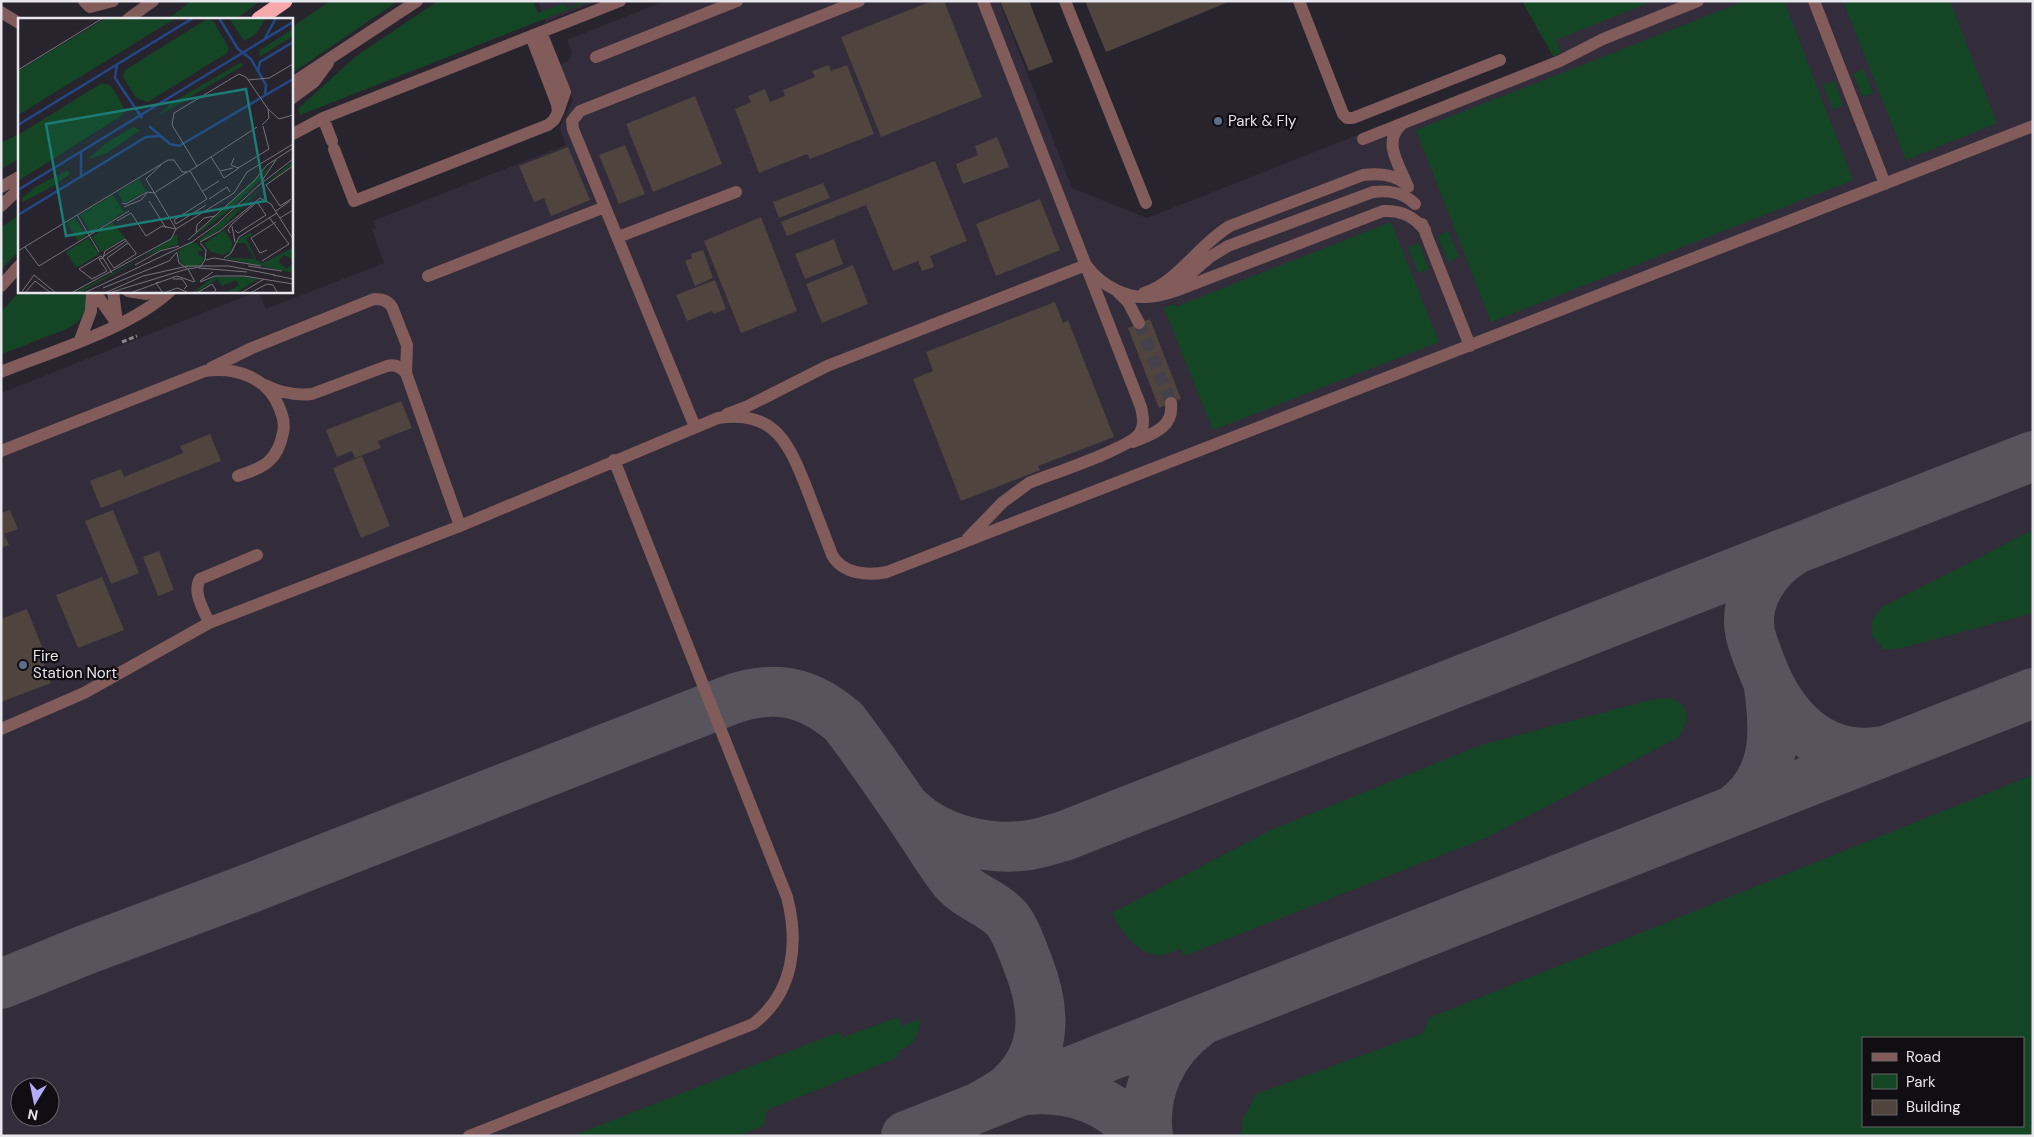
<svg xmlns="http://www.w3.org/2000/svg" width="2034" height="1137" viewBox="0 0 2034 1137" font-family="'DM Sans',sans-serif">
  <style>
    .built { fill: #322c3b; fill-rule: evenodd }
    .green { fill: #144625; fill-rule: evenodd }
    .lines { fill: none; stroke-linecap: round; stroke-linejoin: round }
    .taxiway { stroke: #57545d; stroke-width: 50 }
    .building { fill: #4f453e }
    .minor-tunnel { stroke: #45414b; stroke-width: 12; stroke-dasharray: 12 6; stroke-linecap: butt }
    .path { stroke: #8a878f; stroke-width: 3; stroke-dasharray: 5 2.5; stroke-linecap: butt }
    .minor { stroke: #825b5b; stroke-width: 12 }
    .highway { stroke: #f6a8aa; stroke-width: 15 }
    .service-dot { fill: #5c6f8a; stroke: #100e12; stroke-width: 2 }
    .labels { text-anchor: middle; dominant-baseline: central; stroke-width: 4.5; stroke-linejoin: round; paint-order: stroke }
    .poi-label { font-size: 15px; fill: #e8e6ed; stroke: #100e12; text-anchor: start }
    .inset-river { fill: none; stroke: #234888; stroke-width: 2.5 }
    .inset-road { fill: none; stroke: #75727a; stroke-width: 1 }
    .view { fill: #1a7c74; fill-opacity: 0.15; stroke: #1a7c74; stroke-width: 2.5 }
    .inset-edge { fill: none; stroke: #e8e6ed; stroke-width: 2.5 }
  </style>
  <rect width="100%" height="100%" fill="#28242e"/>
  <path class="built" d="M 538,1 L 597,1 L 546,22 Z
    M 665,1 L 999,1 L 1072,188 L 1147,218 L 1555,57 L 1523,1 L 2033,1 L 2033,1136 L 1,1136 L 1,393 L 258,291 L 266,309 L 384,263 L 372,230 L 376,228 L 373,221 L 566,145 L 559,128 L 573,100 L 559,65 L 568,61 L 571,57 L 572,52 L 567,40 ZM 1863,1038 L 2023,1038 L 2023,1126 L 1863,1126 ZM 20,1087 L 50,1087 L 50,1117 L 20,1117 Z"/>
  <path class="green" d="M 191,1 L 260,1 L 236,19 L 168,19 Z
    M 330,1 L 398,1 L 291,74 L 291,28 Z
    M 438,1 L 533,1 L 538,13 L 564,3 L 566,8 L 582,1 L 590,1 L 300,115 L 298,109 L 355,57 Z
    M 1522,1 L 1653,1 L 1556,40 L 1561,53 L 1553,56 Z
    M 1745,1 L 1784,1 L 1853,180 L 1491,322 L 1416,130 Z
    M 1843,1 L 1950,1 L 1997,123 L 1906,160 Z
    M 1864,69 L 1873,93 L 1863,97 L 1853,74 Z
    M 1834,81 L 1843,105 L 1833,110 L 1823,85 Z
    M 19,134 L 19,159 L 1,169 L 1,143 Z
    M 19,215 L 19,251 L 1,270 L 1,228 Z
    M 1391,222 L 1439,342 L 1213,430 L 1164,308 L 1173,304 L 1175,307 Z
    M 1448,231 L 1459,257 L 1448,262 L 1438,236 Z
    M 1419,243 L 1429,269 L 1418,273 L 1408,247 Z
    M 20,291 L 84,291 C 93,323 67,329 45,337 C 30,343 16,349 1,354 L 1,312 Z
    M 2033,530 L 2033,613 L 1898,649 L 1884,649 L 1872,636 L 1872,620 L 1882,607 Z
    M 1670,698 C 1692,706 1690,721 1677,738 L 1488,837 L 1184,956 L 1181,948 C 1174,951 1165,956 1158,955 C 1135,952 1122,932 1112,913 L 1271,830 L 1481,745 L 1654,699 Z
    M 2033,775 L 2033,1136 L 1241,1136 L 1243,1119 L 1256,1094 L 1423,1033 L 1429,1018 ZM 1863,1038 L 2023,1038 L 2023,1126 L 1863,1126 Z
    M 898,1017 L 902,1026 L 920,1019 C 920,1035 913,1045 899,1051 L 896,1058 L 767,1110 L 763,1126 L 738,1136 L 572,1136 L 839,1032 L 842,1038 Z"/>
  <g class="lines">
    <path class="taxiway" d="M 1794,550 C 1766,567 1744,598 1750,632 C 1752,643 1757,654 1761,665 C 1781,718 1821,762 1882,751
      M 909,811 C 939,840 989,851 1030,845 C 1042,843 1053,839 1064,836 L 2033,456
      M 1733,811 C 1776,780 1776,736 1769,688
      M 1,984 L 85,950 L 235,894 L 730,700 C 775,684 808,691 844,722 C 869,755 893,790 916,824 C 929,843 941,864 955,881 C 969,897 993,903 1007,919 C 1017,932 1022,949 1028,964 C 1045,1007 1049,1052 1011,1087 C 1002,1095 990,1101 979,1107
      M 1027,1090 C 1071,1086 1113,1100 1140,1136
      M 906,1136 L 2033,693
      M 1148,1136 C 1142,1091 1162,1049 1198,1023"/>
  </g>
  <path class="building" d="M 932,1 L 944,1 L 982,97 L 881,137 L 841,37 Z
    M 1000,1 L 1029,1 L 1053,62 L 1029,71 Z
    M 1085,1 L 1231,1 L 1106,52 Z
    M 829,65 L 831,71 L 847,65 L 874,134 L 810,159 L 807,154 L 759,173 L 735,109 L 751,102 L 748,96 L 765,89 L 770,102 L 785,96 L 783,90 L 815,77 L 812,71 Z
    M 695,96 L 722,164 L 653,192 L 626,124 Z
    M 997,137 L 1009,167 L 963,184 L 956,164 L 978,155 L 975,146 Z
    M 625,145 L 645,194 L 619,204 L 599,155 Z
    M 568,147 L 590,200 L 551,216 L 544,198 L 534,202 L 519,166 Z
    M 935,161 L 967,241 L 930,256 L 934,267 L 922,271 L 918,261 L 893,271 L 866,205 L 787,236 L 781,222 Z
    M 823,183 L 830,198 L 779,218 L 773,202 Z
    M 1040,199 L 1060,250 L 996,276 L 976,224 Z
    M 761,217 L 797,311 L 741,333 L 704,241 Z
    M 834,239 L 843,264 L 805,279 L 795,254 Z
    M 703,250 L 713,278 L 695,286 L 685,261 L 692,258 L 691,254 Z
    M 853,265 L 868,304 L 822,323 L 806,284 Z
    M 715,280 L 726,309 L 713,314 L 712,311 L 687,321 L 676,295 Z
    M 1055,302 L 1063,323 L 1068,320 L 1114,437 L 1038,466 L 1040,470 L 961,501 L 913,379 L 933,371 L 926,352 Z
    M 1150,319 L 1181,399 L 1159,408 L 1128,328 Z
    M 401,401 L 412,428 L 378,441 L 381,448 L 355,458 L 352,451 L 337,457 L 326,430 Z
    M 210,434 L 221,461 L 101,508 L 90,481 L 121,469 L 124,477 L 183,453 L 180,446 Z
    M 362,456 L 390,526 L 361,538 L 333,468 Z
    M 10,510 L 18,529 L 4,534 L 9,545 L 1,548 L 1,513 Z
    M 113,510 L 139,573 L 111,584 L 85,521 Z
    M 159,551 L 174,590 L 158,596 L 143,557 Z
    M 102,577 L 124,630 L 78,648 L 56,595 Z
    M 27,609 L 42,647 L 38,648 L 51,683 L 1,702 L 1,619 Z"/>
  <g class="lines">
    <path class="minor-tunnel" d="M 1139,323 L 1171,403"/>
    <path class="path" d="M 122,342 L 137,336"/>
    <path class="minor" d="M 84,1 L 90,7 L 113,1
      M 1065,1 L 1146,203
      M 1299,1 L 1343,114 L 1347,118 L 1353,118 L 1500,60
      M 1814,1 L 1885,184
      M 1,12 L 19,23
      M 128,19 L 153,1
      M 531,36 L 557,104 L 558,112 L 565,92 L 541,32
      M 596,57 L 737,1
      M 291,84 L 417,1
      M 291,99 L 314,82 L 328,63
      M 323,118 L 332,141
      M 1402,124 C 1381,141 1400,166 1408,187
      M 291,135 L 323,118 L 620,1
      M 1363,139 L 1560,61 L 1603,39 L 1698,1
      M 334,149 L 354,201 L 548,125 L 554,120 L 558,112
      M 1,187 L 19,177
      M 1,206 L 19,189
      M 1422,224 L 1470,346
      M 618,237 L 736,192
      M 428,276 L 605,207
      M 1,286 L 19,266
      M 1175,287 L 1210,257 L 1228,246 L 1373,192 C 1389,190 1403,192 1415,204
      M 94,291 L 118,325
      M 113,291 L 117,323
      M 128,291 L 146,294 L 158,291
      M 1118,292 L 1128,302 L 1139,323
      M 1144,293 C 1177,283 1199,244 1230,226 L 1363,175 C 1379,173 1395,174 1407,185
      M 80,340 L 91,311 L 92,291
      M 211,368 L 252,348 L 374,299 C 382,299 387,300 392,307 L 407,345 L 406,373
      M 1,372 C 53,351 129,329 170,291
      M 265,385 C 281,393 295,396 312,394 L 387,366 C 395,364 401,367 406,373 L 460,526
      M 727,414 L 748,406 L 827,366 L 1086,265 C 1101,286 1129,301 1155,296 C 1163,295 1171,292 1178,290 L 1383,211 C 1401,210 1413,216 1425,230
      M 695,427 L 573,129 L 572,121 L 580,111 L 859,1
      M 1133,442 C 1152,434 1174,428 1171,403
      M 1,451 L 205,371 C 236,367 267,377 279,407 C 283,417 285,423 283,433 C 281,443 277,454 269,461 C 261,469 248,472 238,476
      M 968,538 L 1003,502 L 1029,483 C 1051,474 1128,449 1139,434 C 1145,426 1143,416 1141,407 L 983,1
      M 209,623 C 204,610 192,592 200,579 L 257,555
      M 1,729 L 84,693 L 209,623 L 460,526 L 718,418 C 775,409 789,444 807,489 C 815,511 824,533 832,555 C 843,574 867,576 887,572 L 2033,126
      M 469,1136 L 753,1024 C 794,993 799,943 787,897 L 614,460"/>
    <path class="highway" d="M 259,19 L 285,1"/>
  </g>
  <g class="service-dot">
    <circle cx="1218" cy="121" r="5"/>
    <circle cx="23" cy="665" r="5"/>
  </g>
  <g class="labels">
    <g class="poi-label">
      <text x="1228" y="121">Park &amp; Fly</text>
      <text x="33" y="656">Fire<tspan x="33" dy="17">Station Nort</tspan></text>
    </g>
  </g>
  <g transform="translate(18 18)">
    <rect width="275" height="275" fill="#28242e"/>
    <path d="M 88,0 L 158,0 L 0,97 L 0,53 ZM 211,0 L 248,0 L 238,16 L 226,23 ZM 189,1 L 196,4 L 211,30 L 209,35 L 130,84 L 118,80 L 105,59 L 107,52 ZM 275,11 L 275,18 L 241,39 L 242,32 ZM 222,45 L 226,47 L 140,98 L 153,85 ZM 84,65 L 93,68 L 106,90 L 105,97 L 0,163 L 0,117 ZM 115,109 L 122,112 L 89,135 L 69,142 L 87,126 ZM 275,143 L 275,147 L 243,170 L 205,209 L 184,224 L 181,222 ZM 254,146 L 243,161 L 210,193 L 174,220 ZM 50,152 L 52,156 L 37,167 L 5,184 L 4,180 L 19,168 ZM 121,161 L 128,173 L 107,185 L 104,183 L 100,174 ZM 95,177 L 106,194 L 73,215 L 62,197 ZM 57,200 L 68,217 L 60,223 L 49,205 ZM 94,204 L 107,220 L 83,234 L 74,219 ZM 206,212 L 214,224 L 213,233 L 205,237 L 193,234 L 186,226 ZM 231,215 L 235,217 L 228,220 L 239,243 L 245,245 L 275,230 L 275,242 L 266,237 L 260,244 L 269,251 L 275,245 L 275,255 L 208,240 L 221,221 ZM 219,225 L 227,225 L 237,241 L 211,240 ZM 159,216 L 160,226 L 132,236 L 61,275 L 56,275 L 124,240 ZM 70,220 L 81,236 L 58,250 L 48,234 ZM 175,223 L 186,233 L 180,233 L 181,238 L 187,239 L 183,246 L 171,250 L 163,245 L 160,233 ZM 196,259 L 228,259 L 240,261 L 217,275 L 208,275 L 221,267 L 218,262 L 204,268 L 199,261 L 177,275 L 174,275 Z" fill="#144625" fill-rule="evenodd"/>
    <path class="inset-river" d="M 201,0 L 220,31 L 233,41 L 248,67 L 247,76M 247,20 L 258,0M 99,46 L 97,60 L 124,100M 240,53 L 242,44 L 275,24M 0,107 L 175,0M 131,108 L 152,126 L 161,128 L 275,61M 63,133 L 63,158M 0,172 L 275,4M 0,197 L 128,119 L 142,118"/>
    <path class="inset-road" d="M 0,52 L 85,0M 230,62 L 251,60 L 275,46M 244,107 L 251,100 L 250,91 L 261,101 L 275,97M 193,139 L 202,153 L 215,150M 216,140 L 213,147 L 220,150 L 251,131 L 245,108M 143,147 L 128,161 L 158,211M 179,148 L 154,107 L 156,95 L 221,56 L 228,59 L 250,91M 172,153 L 189,181 L 156,202 L 158,206 L 188,187M 202,154 L 206,160 L 221,150M 243,164 L 258,142M 240,168 L 275,141M 185,173 L 201,163M 191,181 L 209,169 L 212,174M 273,181 L 262,188 L 248,167 L 275,148M 131,183 L 148,210M 104,185 L 108,186 L 129,174 L 136,175 L 169,154M 106,189 L 123,182 L 129,175M 258,193 L 272,183M 59,197 L 81,234M 262,200 L 275,192M 99,203 L 113,195 L 128,218 L 144,208 L 158,211M 214,208 L 217,224M 178,214 L 179,207 L 186,200 L 197,198M 212,215 L 210,212 L 214,206 L 239,184 L 248,197 L 220,215 L 217,212M 170,222 L 236,163 L 249,147 L 275,130M 182,224 L 202,213 L 242,180 L 253,186 L 275,221M 7,229 L 21,248 L 111,193M 249,232 L 242,235 L 233,220 L 258,204M 0,233 L 150,142 L 156,142 L 164,154 L 170,154 L 239,109M 159,235 L 161,245 L 170,251 L 177,264M 86,238 L 108,223M 85,240 L 87,233 L 107,221 L 118,235 L 118,236 L 96,250 L 89,240 L 110,225M 85,240 L 81,241 L 89,253 L 74,261 L 61,251 L 83,238 L 85,240 L 94,255M 206,240 L 213,235 L 221,219 L 259,195M 188,242 L 196,240 L 243,248M 244,243 L 271,226 L 251,199M 117,247 L 142,233 L 161,228M 230,248 L 264,253M 181,250 L 229,254M 170,251 L 182,249 L 187,242 L 188,232 L 182,225M 255,257 L 275,261M 155,261 L 164,261 L 169,268 L 166,271M 182,263 L 195,254M 141,264 L 138,265 L 145,275M 182,264 L 197,258 L 226,258 L 275,266M 85,270 L 151,243 L 159,234M 94,274 L 169,251M 3,275 L 16,257 L 38,275M 7,275 L 17,263 L 33,275M 53,275 L 153,221 L 158,211 L 216,175 L 229,154 L 275,126M 66,275 L 174,224 L 199,206 L 240,168M 87,275 L 125,258 L 170,248 L 211,248 L 257,257M 112,275 L 159,258 L 176,264M 146,275 L 159,270 L 169,274M 179,275 L 194,266 L 198,272 L 195,275M 223,275 L 246,261M 232,275 L 249,266 L 255,267 L 259,274"/>
    <path class="view" d="M 228,71 L 248,183 L 48,218 L 28,106 Z"/>
    <rect width="275" height="275" class="inset-edge"/>
  </g>
  <rect width="2034" height="1137" fill="none" stroke="#e8e6ed" stroke-width="5"/>
  <rect x="1862" y="1037" width="162" height="90" fill="#100e12" stroke="#66646a"/>
  <rect x="1872" y="1053" width="25" height="8" fill="#825b5b" stroke="#66646a"/>
  <text x="1906" y="1062" font-size="15" fill="#e8e6ed">Road</text>
  <rect x="1872" y="1074" width="25" height="15" fill="#144625" stroke="#66646a"/>
  <text x="1906" y="1087" font-size="15" fill="#e8e6ed">Park</text>
  <rect x="1872" y="1100" width="25" height="15" fill="#4f453e" stroke="#66646a"/>
  <text x="1906" y="1112" font-size="15" fill="#e8e6ed">Building</text>
  <g transform="translate(35 1102) rotate(190)"><circle r="24" fill="#100e12" stroke="#66646a"/>
  <path d="M0-4L9 19L0 12L-9 19Z" fill="#b4acf9"/>
  <text y="-8" font-size="14" font-weight="bold" text-anchor="middle" fill="#e8e6ed">N</text>
  </g>
</svg>
